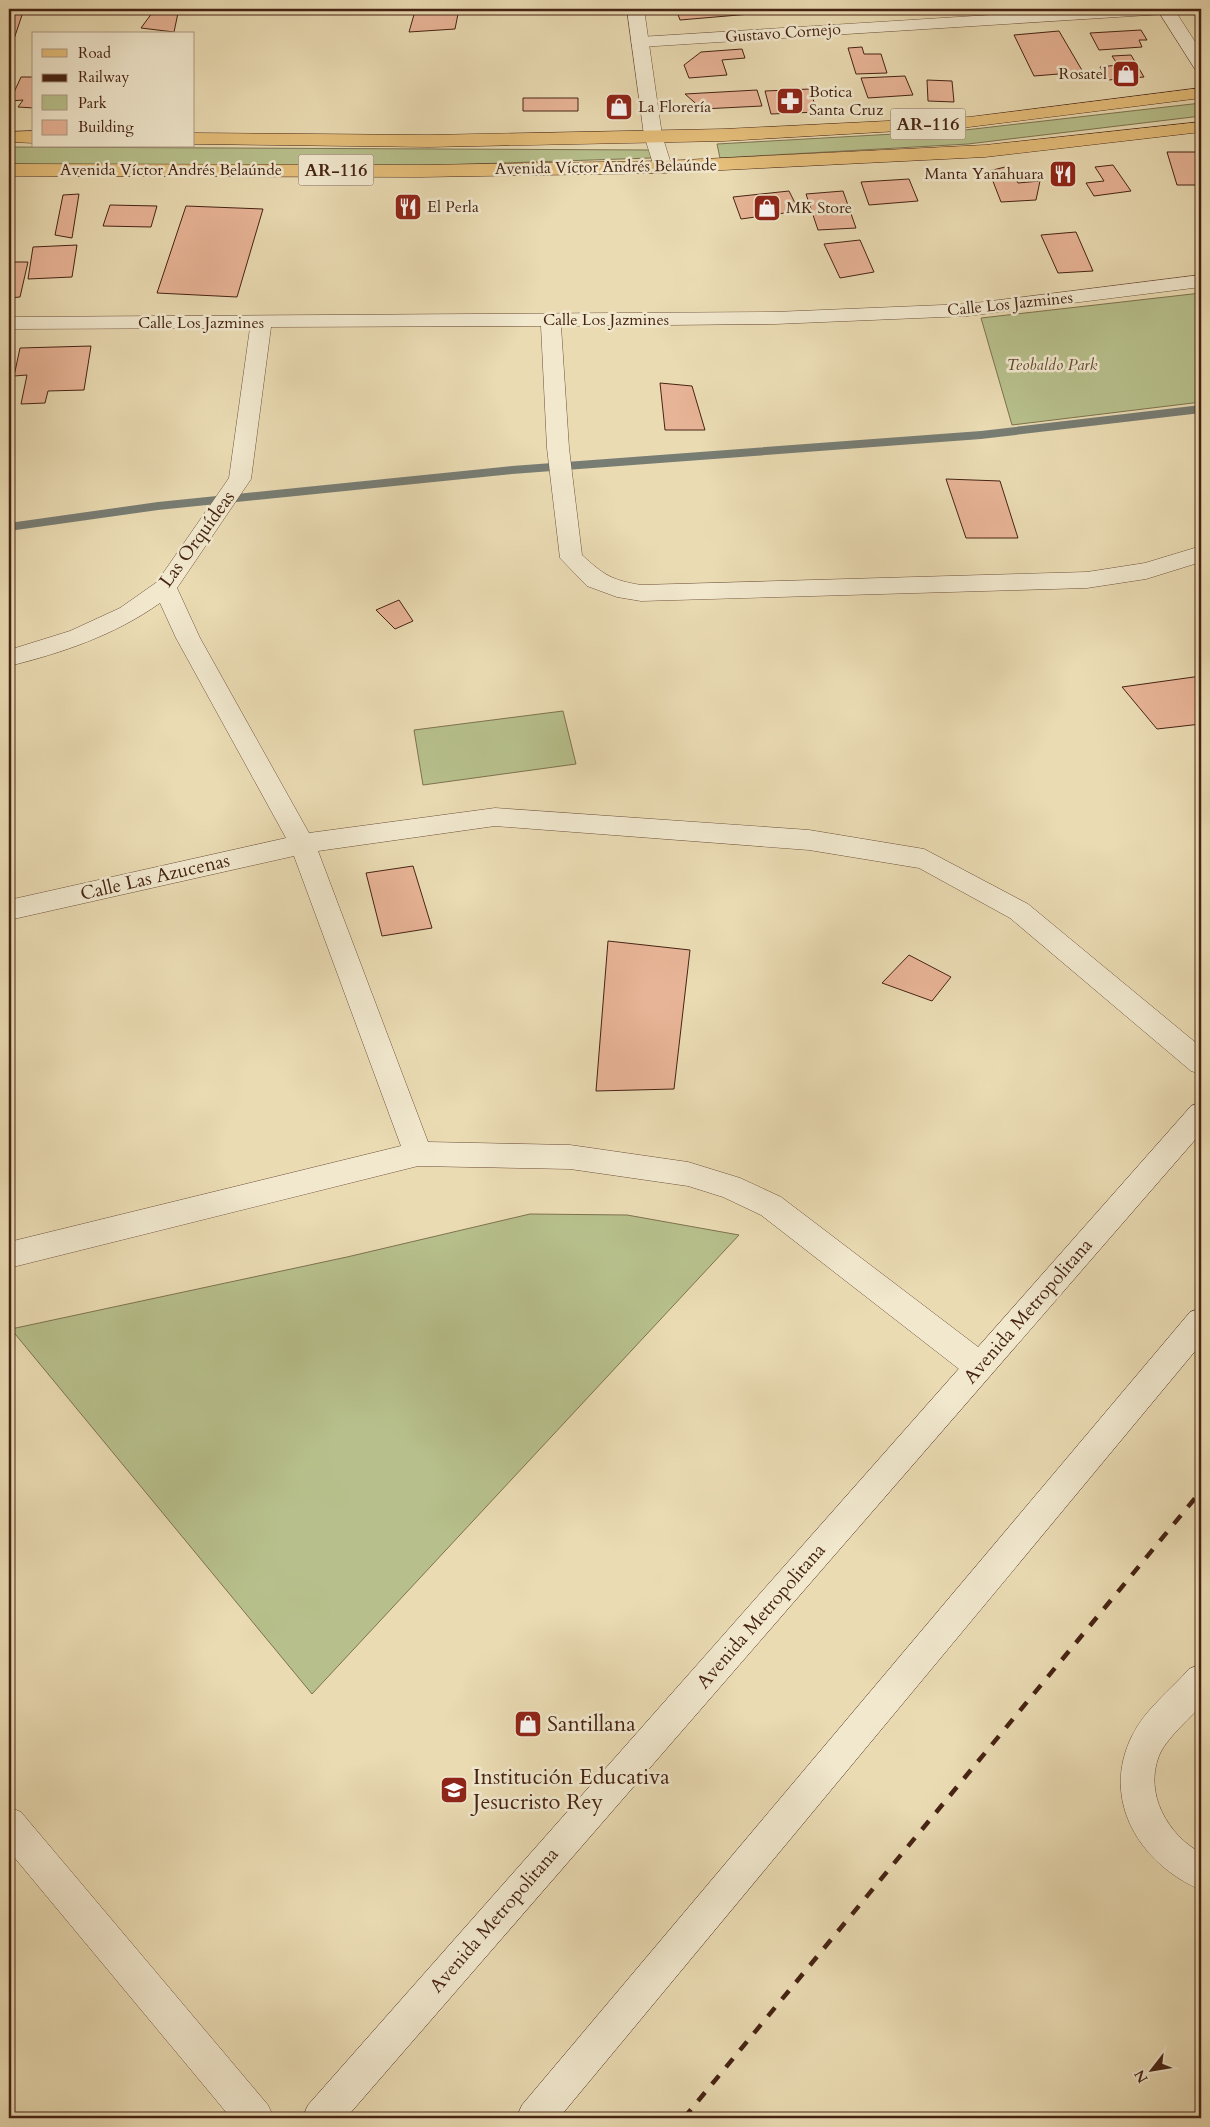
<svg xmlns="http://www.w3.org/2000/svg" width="1210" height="2127" viewBox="0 0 1210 2127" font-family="Cardo,serif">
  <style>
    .green { fill: #b7c08c; stroke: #7e7250 }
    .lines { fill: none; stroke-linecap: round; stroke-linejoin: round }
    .stream { fill: #787d74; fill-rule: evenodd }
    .building { fill: #e8b497; stroke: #462313 }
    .minor-casing { stroke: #6f513b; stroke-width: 1 }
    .tertiary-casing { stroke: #6f513b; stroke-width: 1 }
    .secondary-casing { stroke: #462313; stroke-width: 1 }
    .primary-casing { stroke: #462313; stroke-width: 1 }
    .minor { fill: #f1e8ce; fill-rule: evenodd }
    .tertiary { fill: #f1e8ce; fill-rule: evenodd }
    .secondary { fill: #f1e8ce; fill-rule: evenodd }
    .primary { fill: #e5be7a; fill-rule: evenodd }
    .rail { stroke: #462313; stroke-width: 4.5; stroke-dasharray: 11 11; stroke-linecap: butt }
    .labels { text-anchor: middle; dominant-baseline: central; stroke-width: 5; stroke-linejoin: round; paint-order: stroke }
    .far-street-label { font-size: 16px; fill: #462313; stroke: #f1e8ce }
    .far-poi-label { font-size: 16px; fill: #462313; stroke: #f1e8ce; text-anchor: start }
    .far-park-label { font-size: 16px; font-style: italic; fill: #624a31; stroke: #f1e8ce }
    .shield { fill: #f1e8ce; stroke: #795e4b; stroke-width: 1 }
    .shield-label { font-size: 18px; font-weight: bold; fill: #462313 }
    .street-label { font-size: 19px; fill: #462313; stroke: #f1e8ce }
    .near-poi-label { font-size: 22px; fill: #462313; stroke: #f1e8ce; text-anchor: start }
  </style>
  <rect width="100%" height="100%" fill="#eadbb3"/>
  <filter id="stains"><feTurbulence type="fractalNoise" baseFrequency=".004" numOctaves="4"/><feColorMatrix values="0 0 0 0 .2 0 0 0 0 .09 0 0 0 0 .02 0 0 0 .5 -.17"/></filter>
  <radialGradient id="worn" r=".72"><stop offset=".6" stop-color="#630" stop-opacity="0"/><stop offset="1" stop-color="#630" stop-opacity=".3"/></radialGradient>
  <path class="green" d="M 1201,103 L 1201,116 L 968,144 L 720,158 L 717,144 L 965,130 Z
    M 9,147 L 654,150 L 651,158 L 325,169 L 9,164 Z
    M 1201,293 L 1201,402 L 1012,425 L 981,318 Z
    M 563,711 L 576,764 L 423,785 L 414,730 Z
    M 530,1214 L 627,1215 L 739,1235 L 312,1694 L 11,1329 L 347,1257 Z"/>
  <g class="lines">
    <path class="stream" d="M 1201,405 L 1201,413 L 981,439 L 512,474 L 158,510 L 9,531 L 9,523 L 158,502 L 512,466 L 981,431 Z"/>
  </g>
  <path class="building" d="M 9,9 L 24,9 L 9,54 Z
    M 459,9 L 455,29 L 409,32 L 415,11 Z
    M 676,9 L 760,9 L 762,13 L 680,20 Z
    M 152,13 L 178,13 L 174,32 L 141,28 Z
    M 1141,30 L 1147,40 L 1139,40 L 1142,47 L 1099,50 L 1090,33 Z
    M 1059,31 L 1083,72 L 1034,76 L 1014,35 Z
    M 862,47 L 864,54 L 881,54 L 887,73 L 856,74 L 848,48 Z
    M 742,49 L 745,58 L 722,60 L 727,75 L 689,78 L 684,65 L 701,52 Z
    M 1131,55 L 1144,77 L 1108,80 L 1100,67 L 1118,65 L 1112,56 Z
    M 905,76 L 913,95 L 868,98 L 861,78 Z
    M 21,77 L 34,77 L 34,108 L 18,107 L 23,100 L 10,101 Z
    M 927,80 L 952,81 L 954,102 L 928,101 Z
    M 810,89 L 817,112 L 771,114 L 765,91 Z
    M 757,90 L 762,106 L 702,109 L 685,94 Z
    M 523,98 L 578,98 L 578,111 L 523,111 Z
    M 1167,152 L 1201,152 L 1201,185 L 1177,185 Z
    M 1113,165 L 1131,191 L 1094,196 L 1086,183 L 1104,181 L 1095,167 Z
    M 1009,166 L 1018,183 L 1040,181 L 1036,200 L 1001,202 L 989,171 Z
    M 909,179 L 918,201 L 869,205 L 861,182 Z
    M 789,191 L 799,211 L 741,219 L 733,197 Z
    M 843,191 L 856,228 L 818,230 L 806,194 Z
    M 79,194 L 72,238 L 55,235 L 63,195 Z
    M 110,205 L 157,206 L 151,227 L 103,226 Z
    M 186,206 L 263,209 L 237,297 L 157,293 Z
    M 1076,232 L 1093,271 L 1058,273 L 1041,235 Z
    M 860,240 L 874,272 L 840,278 L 824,244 Z
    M 77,245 L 72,277 L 28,279 L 33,247 Z
    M 9,262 L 28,262 L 20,297 L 9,298 Z
    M 91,346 L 84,390 L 48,391 L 45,403 L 21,404 L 27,375 L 14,376 L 20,348 Z
    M 660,383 L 692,386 L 705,430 L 665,430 Z
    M 946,479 L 1000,481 L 1018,538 L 966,538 Z
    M 399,600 L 413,621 L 395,629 L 376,610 Z
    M 1201,676 L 1201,724 L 1157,729 L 1122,687 Z
    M 413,866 L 432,928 L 382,936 L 366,873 Z
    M 608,941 L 690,950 L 674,1089 L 596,1091 Z
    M 909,955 L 951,977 L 932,1001 L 882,983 Z"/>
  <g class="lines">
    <g class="minor-casing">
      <path id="minor" d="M 1087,9 L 1174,9 L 1171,13 L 1165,14 L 640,47 L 634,46 L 631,42 L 634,38 L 640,37 Z
        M 1201,275 L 1201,287 L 967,316 L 775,324 L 561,326 L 569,448 L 582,555 C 604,575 611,580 641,585 L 1087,572 L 1145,563 L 1201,546 L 1201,562 L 1146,579 L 1087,588 L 641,601 L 617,597 L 587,586 L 560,558 L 547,448 L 541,326 L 271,327 L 251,479 L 177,588 L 200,638 L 309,833 L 495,808 L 809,830 L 924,849 L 1028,904 L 1201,1047 L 1201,1074 L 1191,1071 L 1010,918 L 919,868 L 809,850 L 495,826 L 318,851 L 428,1142 L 570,1145 L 688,1162 L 740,1178 L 781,1197 L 990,1356 L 994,1366 L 990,1376 L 979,1380 L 968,1376 L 761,1215 L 723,1197 L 688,1186 L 570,1169 L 418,1166 L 9,1268 L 9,1242 L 401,1146 L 294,856 L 9,920 L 9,900 L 286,838 L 176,638 L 160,603 C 115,635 62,653 9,666 L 9,650 L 70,631 L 120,608 L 157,582 L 229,478 L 250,328 L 9,329 L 9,317 L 775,312 L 967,304 Z
        M 1201,1664 L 1201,1706 C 1189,1719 1165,1740 1159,1756 C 1144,1794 1168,1835 1201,1853 L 1201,1890 C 1140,1864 1100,1800 1132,1736 C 1144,1710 1171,1690 1189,1669 Z
        M 9,1807 L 21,1812 L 268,2105 L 274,2118 L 231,2118 L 9,1851 Z"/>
    </g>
    <g class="tertiary-casing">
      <path id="tertiary" d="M 627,9 L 644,9 L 662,135 L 672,167 L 670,171 L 656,171 L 654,167 L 644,135 Z
        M 1157,9 L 1174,9 L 1201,51 L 1201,70 L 1195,69 Z"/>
    </g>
    <g class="secondary-casing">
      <path id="secondary" d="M 1201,1102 L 1201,1133 L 346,2118 L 302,2118 L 308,2105 L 1191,1106 Z
        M 1201,1308 L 1201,1344 L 559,2118 L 516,2118 L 522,2105 L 1190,1312 Z"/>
    </g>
    <g class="primary-casing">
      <path id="primary" d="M 1201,88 L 1201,98 L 969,127 L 724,141 L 429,147 L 194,144 L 194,133 L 429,135 L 724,129 L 969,117 Z
        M 1201,122 L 1201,132 L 985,157 L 663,173 L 420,177 L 9,176 L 9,164 L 420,165 L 663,161 L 985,145 Z
        M 34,131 L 34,143 L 9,142 L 9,132 Z"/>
    </g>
    <use href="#minor" class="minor"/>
    <use href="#tertiary" class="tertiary"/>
    <use href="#secondary" class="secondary"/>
    <use href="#primary" class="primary"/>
    <path class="rail" d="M 684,2118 L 1201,1491"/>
  </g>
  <defs>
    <g id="shop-square" transform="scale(1.4375)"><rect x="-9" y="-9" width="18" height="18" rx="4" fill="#8f2418" stroke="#f1e8ce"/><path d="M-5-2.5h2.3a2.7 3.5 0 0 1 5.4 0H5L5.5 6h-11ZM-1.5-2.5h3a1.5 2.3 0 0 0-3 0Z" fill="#fff"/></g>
    <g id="pharmacy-square" transform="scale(1.4375)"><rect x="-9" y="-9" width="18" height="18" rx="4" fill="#8f2418" stroke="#f1e8ce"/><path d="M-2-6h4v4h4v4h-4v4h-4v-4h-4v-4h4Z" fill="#fff"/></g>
    <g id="restaurant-square" transform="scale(1.4375)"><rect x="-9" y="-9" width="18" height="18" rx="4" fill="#8f2418" stroke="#f1e8ce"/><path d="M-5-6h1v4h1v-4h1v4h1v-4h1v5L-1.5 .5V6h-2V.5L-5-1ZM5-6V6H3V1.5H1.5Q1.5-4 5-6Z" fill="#fff"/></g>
    <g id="school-square" transform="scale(1.4375)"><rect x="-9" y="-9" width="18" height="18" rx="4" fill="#8f2418" stroke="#f1e8ce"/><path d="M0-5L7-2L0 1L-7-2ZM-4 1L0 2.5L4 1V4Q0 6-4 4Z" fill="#fff"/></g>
  </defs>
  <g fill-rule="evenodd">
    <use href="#shop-square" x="1126" y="74"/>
    <use href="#pharmacy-square" x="790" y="101"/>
    <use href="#shop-square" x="619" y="107"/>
    <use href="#restaurant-square" x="1063" y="174"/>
    <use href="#restaurant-square" x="408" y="207"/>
    <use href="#shop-square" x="767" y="208"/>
    <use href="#shop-square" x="528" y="1724"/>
    <use href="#school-square" x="454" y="1790"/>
  </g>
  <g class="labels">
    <g class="far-street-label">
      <text transform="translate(783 33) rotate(-4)">Gustavo Cornejo</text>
      <text transform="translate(606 167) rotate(-1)">Avenida Víctor Andrés Belaúnde</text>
      <text x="171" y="170">Avenida Víctor Andrés Belaúnde</text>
      <text transform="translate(1010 304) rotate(-6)">Calle Los Jazmines</text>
      <text x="606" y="320">Calle Los Jazmines</text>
      <text x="201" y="323">Calle Los Jazmines</text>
    </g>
    <g class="far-poi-label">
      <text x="1107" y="74" text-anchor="end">Rosatel</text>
      <text x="809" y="92">Botica<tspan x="809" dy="18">Santa Cruz</tspan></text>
      <text x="638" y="107">La Florería</text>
      <text x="1044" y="174" text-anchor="end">Manta Yanahuara</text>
      <text x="427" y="207">El Perla</text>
      <text x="786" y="208">MK Store</text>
    </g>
    <g class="far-park-label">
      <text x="1052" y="365">Teobaldo Park</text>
    </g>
    <g class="shield">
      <rect x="890.5" y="108.5" width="75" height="31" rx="4"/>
      <rect x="298.5" y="154.5" width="75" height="31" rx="4"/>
    </g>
    <g class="shield-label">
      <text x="928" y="124">AR-116</text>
      <text x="336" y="170">AR-116</text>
    </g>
    <g class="street-label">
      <text transform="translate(197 539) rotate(-54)">Las Orquídeas</text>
      <text transform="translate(155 877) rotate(-13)">Calle Las Azucenas</text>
      <text transform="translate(1028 1311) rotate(-49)">Avenida Metropolitana</text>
      <text transform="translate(761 1616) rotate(-49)">Avenida Metropolitana</text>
      <text transform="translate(494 1920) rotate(-49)">Avenida Metropolitana</text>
    </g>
    <g class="near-poi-label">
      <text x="547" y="1724">Santillana</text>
      <text x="473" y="1777">Institución Educativa<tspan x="473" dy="25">Jesucristo Rey</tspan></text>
    </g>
  </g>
  <rect width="1210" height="2127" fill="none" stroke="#eadbb3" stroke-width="30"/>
  <rect x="10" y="10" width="1190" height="2107" fill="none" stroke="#462313" stroke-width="2.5"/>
  <rect x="15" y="15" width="1180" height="2097" fill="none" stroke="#462313"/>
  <rect x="32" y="32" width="162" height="115" fill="#f1e8ce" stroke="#ad9983"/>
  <rect x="42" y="49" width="25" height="8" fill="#e5be7a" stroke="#ad9983"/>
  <text x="78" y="58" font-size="15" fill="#462313">Road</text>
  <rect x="42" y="74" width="25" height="8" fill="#462313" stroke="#ad9983"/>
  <text x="78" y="82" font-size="15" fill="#462313">Railway</text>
  <rect x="42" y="95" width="25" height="15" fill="#b7c08c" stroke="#ad9983"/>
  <text x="78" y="108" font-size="15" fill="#462313">Park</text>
  <rect x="42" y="120" width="25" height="15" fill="#e8b497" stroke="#ad9983"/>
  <text x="78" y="132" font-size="15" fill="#462313">Building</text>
  <g transform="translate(1152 2070) rotate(239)" stroke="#f1e8ce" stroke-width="4" paint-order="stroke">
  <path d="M0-4L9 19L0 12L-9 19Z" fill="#462313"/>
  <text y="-8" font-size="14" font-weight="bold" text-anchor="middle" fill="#462313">N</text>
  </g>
  <rect width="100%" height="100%" filter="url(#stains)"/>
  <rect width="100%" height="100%" fill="url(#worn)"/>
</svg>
